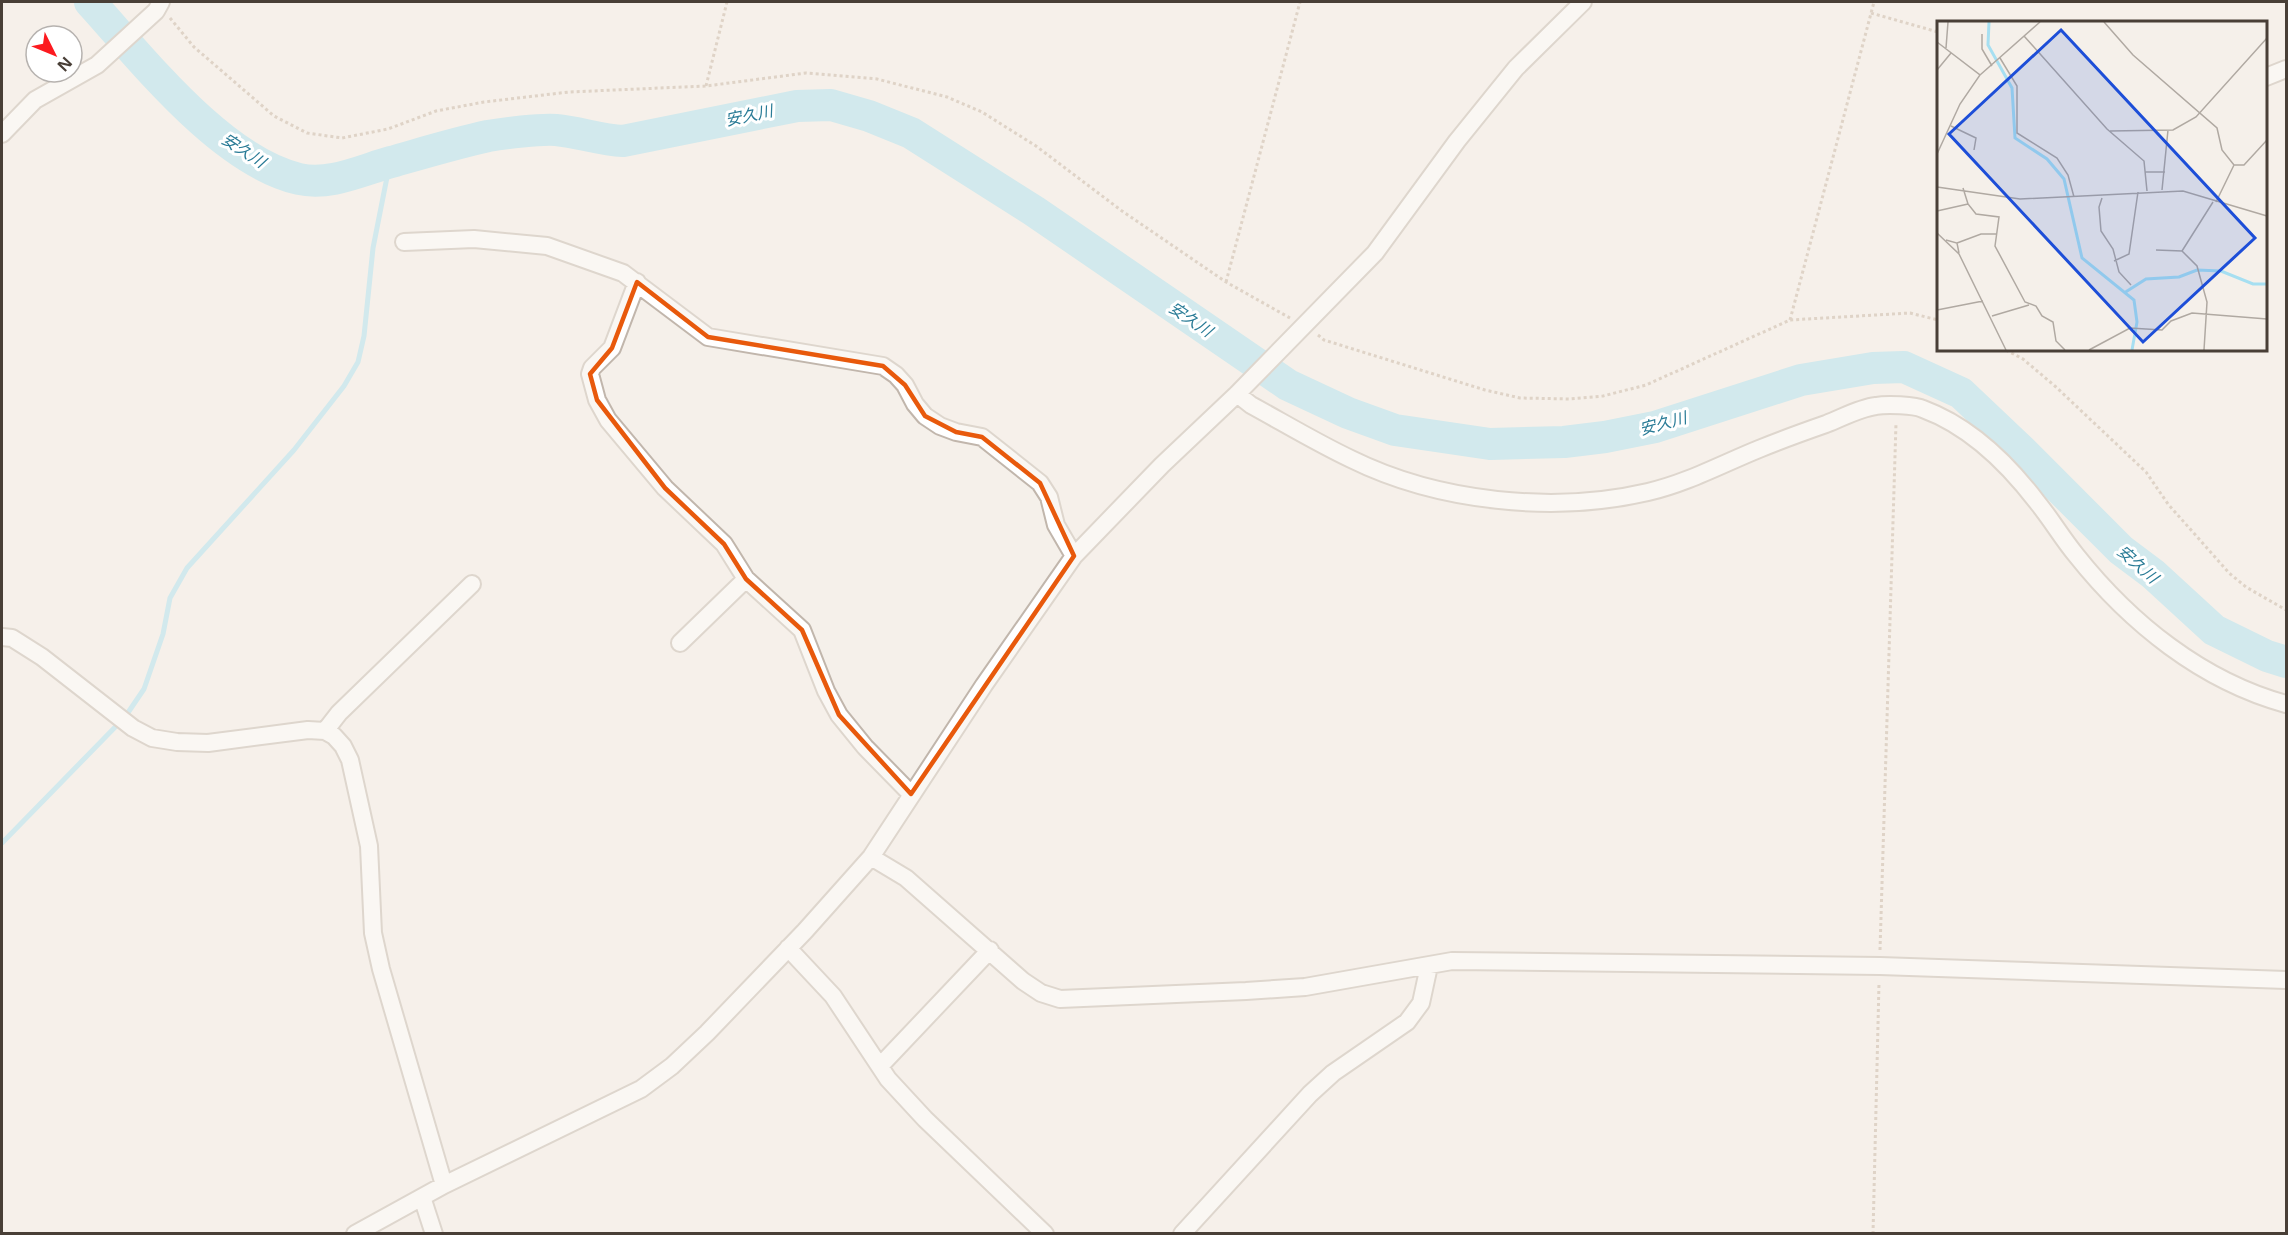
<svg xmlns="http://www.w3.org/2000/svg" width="2288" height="1235" viewBox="0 0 2288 1235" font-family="'Noto Sans','Noto Sans JP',sans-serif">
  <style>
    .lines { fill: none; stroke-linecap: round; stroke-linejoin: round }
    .stream { stroke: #a6dff1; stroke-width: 5 }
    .river { stroke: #a6dff1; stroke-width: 32 }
    .street-casing { stroke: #c1b6ac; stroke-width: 20 }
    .path { stroke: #c3af9d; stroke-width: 3; stroke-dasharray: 3 3; stroke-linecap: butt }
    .street { stroke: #fff; stroke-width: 16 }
    .marked { fill: none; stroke: #e8590c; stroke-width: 4.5; stroke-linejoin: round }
    .labels { text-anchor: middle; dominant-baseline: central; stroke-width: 6; stroke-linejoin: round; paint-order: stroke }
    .water-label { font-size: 16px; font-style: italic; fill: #297b96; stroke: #fff }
    .inset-river { fill: none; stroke: #a6dff1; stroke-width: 3 }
    .inset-road { fill: none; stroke: #b0a9a2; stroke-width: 1.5 }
    .view { fill: #1d4ed8; fill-opacity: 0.15; stroke: #1d4ed8; stroke-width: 3 }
    .inset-edge { fill: none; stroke: #493f37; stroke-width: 3 }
  </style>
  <rect width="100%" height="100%" fill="#f5f0ea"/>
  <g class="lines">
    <path class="stream" d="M 2,843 L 125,717 L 144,689 L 163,634 L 170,598 L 187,568 L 294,450 L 344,386 L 358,362 L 364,336 L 373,248 L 390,162"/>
    <path class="river" d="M 90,2 C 142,59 221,161 299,179 C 330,186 362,170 391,162 C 423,153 456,143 488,136 C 505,133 539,129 556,130 C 579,132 600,140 623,141 L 797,106 L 831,105 L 869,116 L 911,133 L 1034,211 L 1288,385 L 1348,413 L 1395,430 L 1490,444 L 1564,442 L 1605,437 L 1655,427 L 1801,380 L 1873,368 L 1904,367 L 1961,393 L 2018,447 L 2121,550 L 2153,574 L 2214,630 L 2267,656 L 2286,662"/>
    <g class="street-casing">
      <path id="street" d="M 2266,77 L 2286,69
        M 2,134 L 35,100 L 97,65 L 156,11 L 161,2
        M 404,242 L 474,239 L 547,246 L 623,273 L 708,337 L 883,366 L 896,375 L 905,385 L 915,404 L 925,416 L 940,426 L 956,432 L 982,437 L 1040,483 L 1049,497 L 1056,525 L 1074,556
        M 637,282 L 612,348 L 592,368 L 590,374 L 597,400 L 608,420 L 665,488 L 724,544 L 746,579 L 802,630 L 826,691 L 839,715 L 865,747 L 911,794
        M 1237,394 L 1251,405 C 1284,423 1317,443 1351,459 C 1438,502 1554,514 1648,492 C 1687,483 1722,464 1759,449 C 1781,440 1803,432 1826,424 C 1842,418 1859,408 1876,406 C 1886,404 1915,405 1923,409 C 1969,426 2008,464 2037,502 C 2051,519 2062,538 2076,555 C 2130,623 2202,681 2286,704
        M 2,637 L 12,638 L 42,657 L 133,728 L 152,738 L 177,742 L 208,743 L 308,730 L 325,731 L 334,736 L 343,746 L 350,760 L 369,846 L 373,933 L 381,969 L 444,1185
        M 680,643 L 746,579
        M 325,731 L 339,713 L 472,584
        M 871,857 L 906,878 L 1023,981 L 1041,993 L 1060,999 L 1246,991 L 1305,987 L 1452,961 L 1880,966 L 2286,980
        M 788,948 L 833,996 L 888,1079 L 925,1119 L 1045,1234
        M 880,1066 L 990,950
        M 422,1197 L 434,1234
        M 355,1234 L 444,1185 L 641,1089 L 672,1066 L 707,1033 L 805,931 L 871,857 L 984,685 L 1074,556 L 1162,465 L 1237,394 L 1375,253 L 1457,141 L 1516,68 L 1583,2
        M 1182,1234 L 1310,1094 L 1333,1073 L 1407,1022 L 1421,1003 L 1429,966"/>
    </g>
    <path class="path" d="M 1871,13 L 1938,32
      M 170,18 L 194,47 L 274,116 L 307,133 L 342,138 L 388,129 L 436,111 L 484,102 L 569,92 L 706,86 L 806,73 L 877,79 L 947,97 L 982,112 L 1036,146 L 1122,211 L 1226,282 L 1290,318
      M 706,86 L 727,2
      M 1226,282 L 1300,2
      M 1790,320 L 1874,2
      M 1318,335 L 1324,340 L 1485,390 L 1520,398 L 1570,399 L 1603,396 L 1646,385 L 1790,320 L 1910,313 L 1938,320
      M 2006,350 L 2023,359 L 2056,387 L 2146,472 L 2168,504 L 2229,573 L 2246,587 L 2286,610
      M 1880,950 L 1896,423
      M 1873,1234 L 1879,983"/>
    <use href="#street" class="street"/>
  </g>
  <path d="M0 0H2288V1235H0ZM 637,282 L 708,337 L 883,366 L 905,385 L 925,416 L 956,432 L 982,437 L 1040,483 L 1074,556 L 911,794 L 839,715 L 802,630 L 746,579 L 724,544 L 665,488 L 597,400 L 590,374 L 612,348 Z" fill="#f5f0ea" fill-opacity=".55" fill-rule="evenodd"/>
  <path class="marked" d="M 637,282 L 708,337 L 883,366 L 905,385 L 925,416 L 956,432 L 982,437 L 1040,483 L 1074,556 L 911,794 L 839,715 L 802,630 L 746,579 L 724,544 L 665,488 L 597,400 L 590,374 L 612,348 Z"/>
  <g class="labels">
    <g class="water-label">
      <text transform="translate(749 115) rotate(-12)">安久川</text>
      <text transform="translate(244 150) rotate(33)">安久川</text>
      <text transform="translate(1191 319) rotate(34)">安久川</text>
      <text transform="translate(1663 423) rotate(-15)">安久川</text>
      <text transform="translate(2138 564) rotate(41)">安久川</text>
    </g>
  </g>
  <g transform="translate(1937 21)">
    <rect width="330" height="330" fill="#f5f0ea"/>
    <path class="inset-river" d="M 52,1 L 51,24 L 75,67 L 78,117 L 110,138 L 127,158 L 145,237 L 197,279 L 200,301 L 195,329M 187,272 L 209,258 L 242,256 L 260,249 L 284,250 L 316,263 L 330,263"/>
    <path class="inset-road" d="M 167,1 L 196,34 L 280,107 L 285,129 L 297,144M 45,13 L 45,28 L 55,45M 87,15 L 170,108 L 207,140 L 210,170M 0,21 L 43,54 L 23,83 L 0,133M 9,27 L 11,1M 63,37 L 80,65 L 80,112 L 120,137 L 131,154 L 137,176M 0,49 L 14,32M 43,54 L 103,1M 14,105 L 39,117 L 37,129M 173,110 L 236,109 L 259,96 L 330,17M 297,144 L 307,144 L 330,119M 208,151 L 228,151M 0,166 L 83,178 L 246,170 L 330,195M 26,167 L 31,183 L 39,193 L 62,196 L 58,225 L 88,281 L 99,285 L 105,295 L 116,301 L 119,320 L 128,329M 225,169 L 231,109M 165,177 L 162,186 L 164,210 L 176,228 L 182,251 L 194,264M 279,181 L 297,144M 0,190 L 31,183M 0,212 L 22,233 L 69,329M 9,219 L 20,222 L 22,232M 20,222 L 44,213 L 60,213M 219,229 L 245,230 L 260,245 L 270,281 L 267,329M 245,230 L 276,181M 177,240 L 192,233 L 201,171M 0,289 L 46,280M 55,295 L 92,284M 152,329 L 193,307 L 225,309 L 234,300 L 255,292 L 330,298"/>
    <path class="view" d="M 124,9 L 318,217 L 206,321 L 12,113 Z"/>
    <rect width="330" height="330" class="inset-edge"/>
  </g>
  <rect width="2288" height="1235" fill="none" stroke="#493f37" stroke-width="6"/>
  <g transform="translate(54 54) rotate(133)"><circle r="28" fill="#ffffff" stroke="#b6b2af" stroke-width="1.5"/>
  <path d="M0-4.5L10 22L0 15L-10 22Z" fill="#fc1a1f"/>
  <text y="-9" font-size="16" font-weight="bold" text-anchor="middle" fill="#493f37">N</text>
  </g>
</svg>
